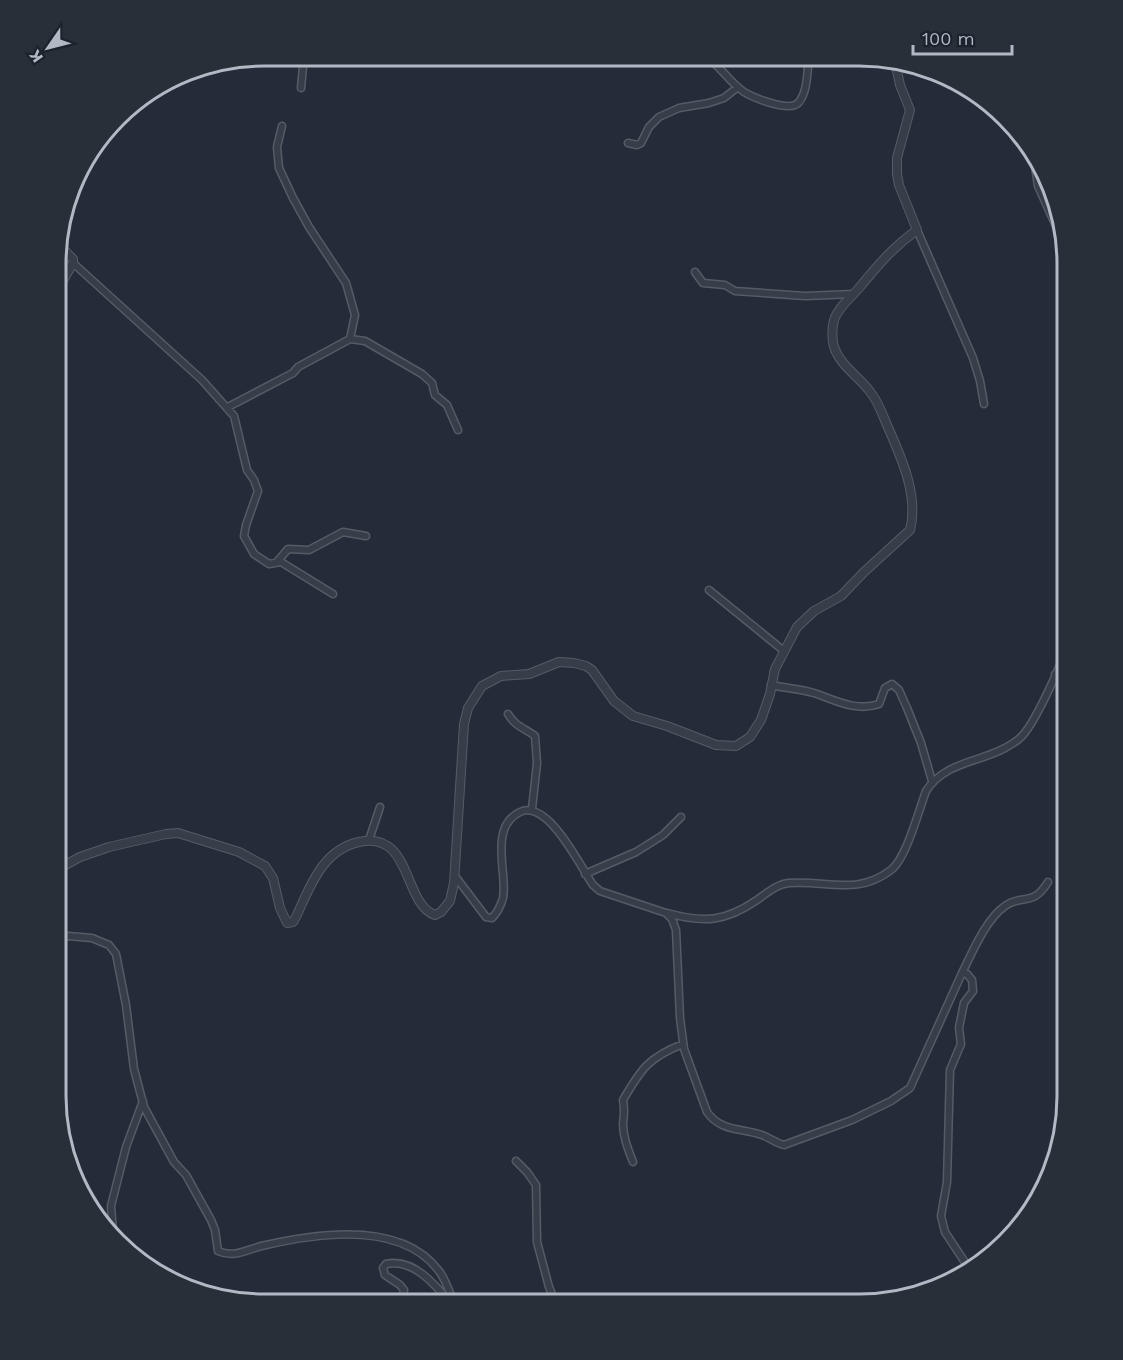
<svg xmlns="http://www.w3.org/2000/svg" width="1123" height="1360" viewBox="0 0 1123 1360" font-family="'Work Sans',sans-serif">
  <style>
    .lines { fill: none; stroke-linecap: round; stroke-linejoin: round }
    .minor-casing { stroke: #555c66; stroke-width: 9 }
    .tertiary-casing { stroke: #555c66; stroke-width: 10 }
    .minor { stroke: #373e49; stroke-width: 6 }
    .tertiary { stroke: #373e49; stroke-width: 8 }
    .rim { fill: none; stroke: #b2b9c5; stroke-width: 3 }
  </style>
  <rect width="100%" height="100%" fill="#232c38"/>
  <g class="lines">
    <g class="minor-casing">
      <path id="minor" d="M 707,57 C 721,67 730,83 744,92 C 754,98 791,113 799,102 C 808,91 807,71 809,57
        M 301,88 L 304,56
        M 282,126 L 277,147 L 279,168 L 293,198 L 309,227 L 346,283 L 355,315 L 350,339
        M 628,143 L 637,145 L 641,143 L 649,127 L 659,117 L 679,108 L 709,103 L 724,98 L 738,87
        M 1033,153 L 1038,186 L 1060,235
        M 917,230 L 973,358 L 980,381 L 984,404
        M 73,263 L 202,380 L 234,416 L 247,470 L 254,480 L 258,491 L 246,525 L 244,536 L 254,554 L 269,564 L 281,562 L 333,594
        M 695,272 L 703,283 L 725,285 L 735,291 L 805,296 L 854,294
        M 228,407 L 293,373 L 298,367 L 350,339 L 365,341 L 422,374 L 432,383 L 435,395 L 447,405 L 458,430
        M 276,563 L 288,549 L 309,550 L 343,532 L 366,536
        M 709,590 L 784,651
        M 1055,674 L 1060,672 L 1065,673 L 1067,680
        M 771,685 C 785,688 800,689 814,693 C 835,700 856,712 879,704 L 885,688 L 892,684 L 899,690 L 907,708 L 921,743 L 932,781
        M 508,714 C 515,726 524,728 535,736 L 537,763 L 532,809
        M 1065,732 L 1067,697
        M 369,840 L 380,807
        M 585,874 L 636,852 L 663,835 L 681,817
        M 455,876 L 486,917 L 492,918 C 497,913 501,905 503,898 C 508,875 488,827 520,812 C 548,799 580,866 593,885 L 600,891 L 666,913 L 672,919 L 676,930 L 680,1018 L 684,1049 L 707,1112 C 721,1132 742,1128 762,1135 C 770,1138 776,1143 784,1145 L 852,1120 L 891,1101 L 910,1088 L 962,973 L 967,974 L 972,980 L 973,991 L 964,1003 L 959,1028 L 961,1044 L 950,1070 L 947,1182 L 941,1216 L 945,1232 L 970,1270
        M 667,913 C 704,923 725,922 757,900 C 767,893 777,884 789,883 C 828,880 857,896 891,870 C 906,859 919,810 926,791 C 945,762 977,763 1005,748 C 1010,745 1016,742 1020,738 C 1033,727 1062,665 1065,648 C 1067,634 1065,620 1065,606
        M 56,935 L 92,938 L 109,945 L 116,954 L 126,1005 L 134,1069 L 144,1107 L 174,1162 L 186,1175 L 211,1220 L 215,1230 L 218,1251 C 235,1259 249,1248 266,1245 C 318,1233 402,1221 439,1271 C 446,1280 450,1293 454,1304
        M 962,973 C 972,953 986,919 1005,906 C 1023,893 1032,908 1048,882
        M 516,1161 L 527,1172 L 536,1185 L 537,1242 L 549,1287 L 556,1304
        M 633,1162 C 628,1149 623,1137 623,1124 C 624,1115 625,1109 623,1100 C 641,1069 649,1057 683,1044
        M 113,1232 L 111,1206 L 126,1147 L 143,1101
        M 729,1300 L 730,1304
        M 401,1304 L 404,1290 L 400,1285 L 385,1275 L 383,1268 L 386,1264 C 413,1258 435,1284 451,1304"/>
    </g>
    <g class="tertiary-casing">
      <path id="tertiary" d="M 57,291 L 73,263 L 73,259 L 61,247 L 57,238
        M 56,870 L 80,857 L 109,847 L 166,834 L 178,833 L 239,852 L 265,866 L 273,878 L 280,908 L 287,923 L 293,922 L 296,917 C 310,887 322,850 359,842 C 412,830 403,904 435,915 L 441,912 L 450,901 L 454,883 L 464,724 L 468,708 L 482,686 L 501,676 L 529,674 L 559,662 L 574,663 L 586,666 L 592,670 L 614,701 L 633,716 L 667,726 L 716,745 L 736,746 L 750,737 L 761,720 L 770,694 L 775,669 L 797,627 L 814,611 L 841,596 L 864,572 L 910,530 C 919,495 901,457 887,425 C 882,414 879,403 871,393 C 860,377 841,367 834,347 C 832,339 832,328 834,320 C 838,307 851,298 859,288 C 878,265 893,247 917,230 L 899,185 L 897,174 L 897,158 L 910,110 L 900,85 L 895,61"/>
    </g>
    <use href="#minor" class="minor"/>
    <use href="#tertiary" class="tertiary"/>
  </g>
  <path d="M0 0H1123V1360H0ZM264 66H859A198 198 0 0 1 1057 264V1096A198 198 0 0 1 859 1294H264A198 198 0 0 1 66 1096V264A198 198 0 0 1 264 66Z" fill="#282f39" fill-rule="evenodd"/>
  <path class="rim" d="M264 66H859A198 198 0 0 1 1057 264V1096A198 198 0 0 1 859 1294H264A198 198 0 0 1 66 1096V264A198 198 0 0 1 264 66Z"/>
  <g transform="translate(48 48) rotate(235)" stroke="#1c232d" stroke-width="4.5" paint-order="stroke">
  <path d="M0-4.5L10 22L0 15L-10 22Z" fill="#b2b9c5"/>
  <text y="-9" font-size="16" font-weight="bold" text-anchor="middle" fill="#b2b9c5">K</text>
  </g>
  <path d="M913 45v9h99v-9" fill="none" stroke="#b2b9c5" stroke-width="3"/>
  <text x="922" y="45" font-size="18" fill="#b2b9c5" stroke="#1c232d" stroke-width="4.5" paint-order="stroke">100 m</text>
</svg>
